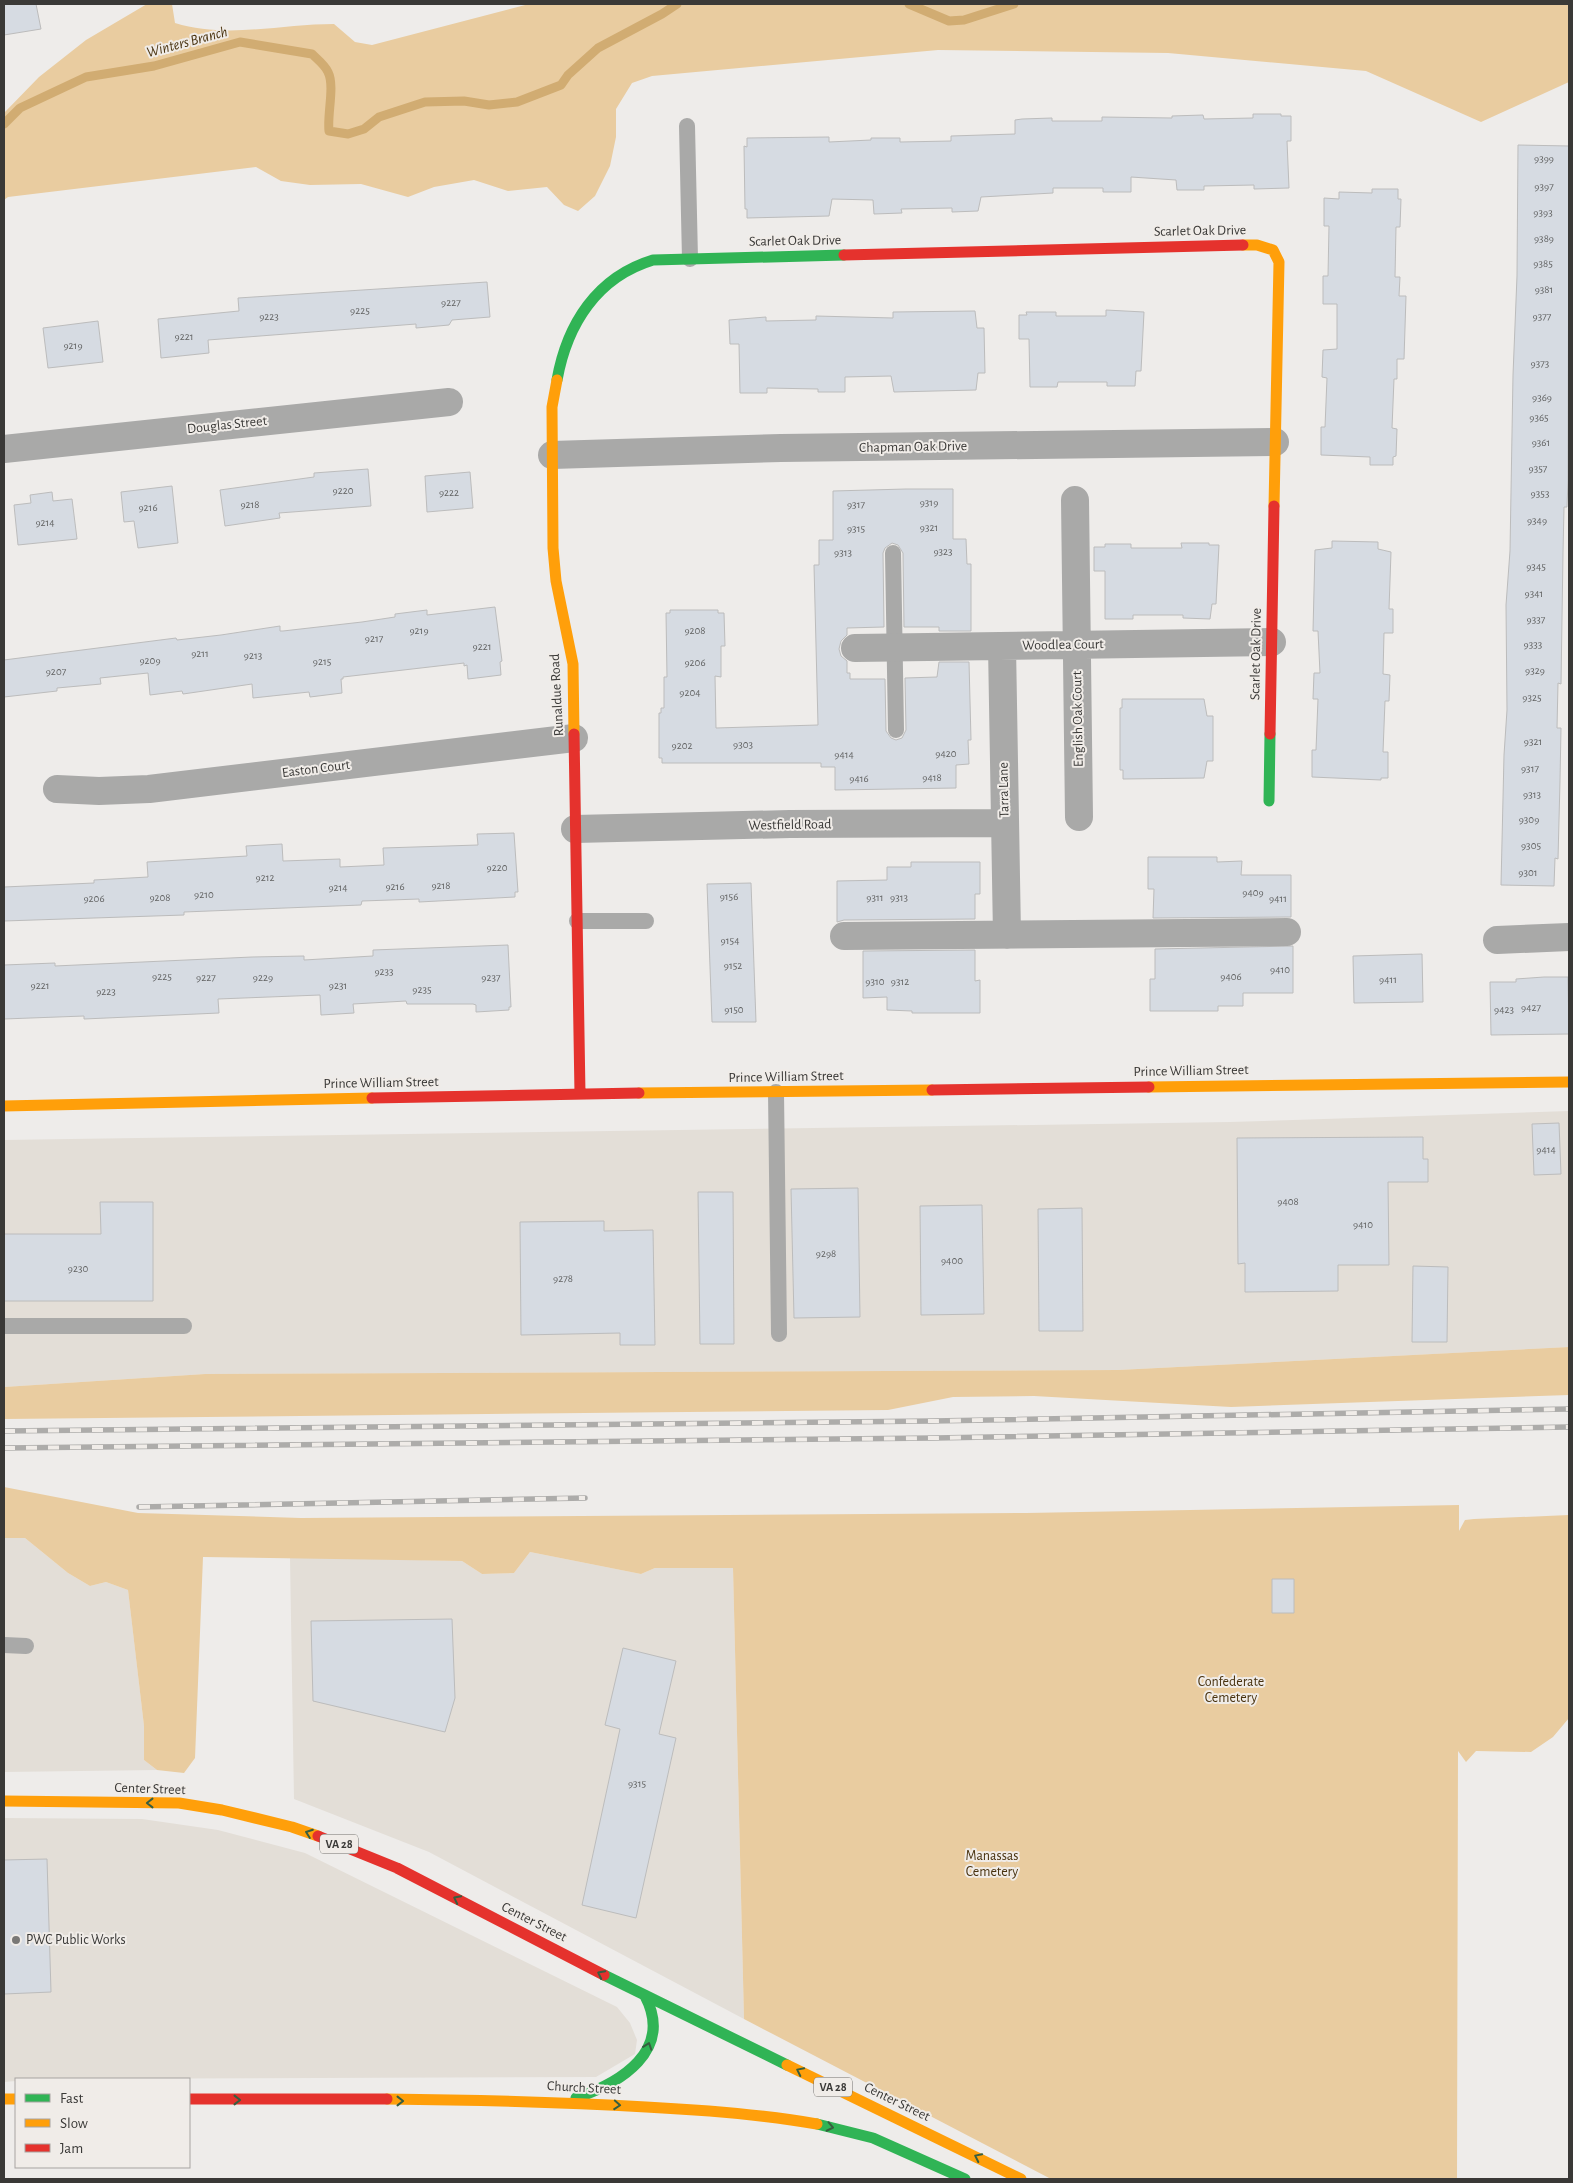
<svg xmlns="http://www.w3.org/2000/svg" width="1573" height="2183" viewBox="0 0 1573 2183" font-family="'Alegreya Sans',sans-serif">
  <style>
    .built { fill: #e3ded7 }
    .green { fill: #e9cca0 }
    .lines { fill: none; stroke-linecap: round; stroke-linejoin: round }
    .stream { stroke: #d1ac72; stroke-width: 9 }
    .building { fill: #d6dbe2; stroke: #bcbcbc }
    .lane { stroke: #a9a9a8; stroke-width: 16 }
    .street { stroke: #a9a9a8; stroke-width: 28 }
    .fast { stroke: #30b455; stroke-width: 11 }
    .slow { stroke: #ff9f0a; stroke-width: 11 }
    .jam { stroke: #e5322d; stroke-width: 11 }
    .rail-casing { stroke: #adacaa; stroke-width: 5.5 }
    .rail { stroke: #f0ece8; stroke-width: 4; stroke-dasharray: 11; stroke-linecap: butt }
    .oneway { stroke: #375e40 }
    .poi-dot { fill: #797876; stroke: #f0ece8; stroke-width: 2 }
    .labels { text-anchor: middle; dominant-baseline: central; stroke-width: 4; stroke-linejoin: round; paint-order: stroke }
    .number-label { font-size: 11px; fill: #616262 }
    .shield { fill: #f0ece8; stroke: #716f6c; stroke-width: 1 }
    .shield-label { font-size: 12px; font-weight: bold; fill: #3a3937 }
    .street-label { font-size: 14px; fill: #3a3937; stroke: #f0ece8 }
    .park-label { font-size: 14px; fill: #48320f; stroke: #f0ece8 }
    .poi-label { font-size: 14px; fill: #3a3937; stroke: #f0ece8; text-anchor: start }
    .water-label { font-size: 15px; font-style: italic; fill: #493310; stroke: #f0ece8 }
  </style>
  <rect width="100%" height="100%" fill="#eeecea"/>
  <path class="built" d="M 1569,1111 L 1569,1347 L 1118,1370 L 205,1374 L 4,1387 L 4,1140 L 1230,1122 Z
    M 4,1538 L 25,1538 L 68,1573 L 90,1586 L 106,1582 L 128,1590 L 144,1726 L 144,1760 L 157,1770 L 4,1772 Z
    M 530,1552 L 641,1574 L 655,1568 L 733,1568 L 744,2019 L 429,1852 L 294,1799 L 290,1557 L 462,1561 L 482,1574 L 514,1573 Z
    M 4,1818 L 142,1819 L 218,1830 L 305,1853 L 617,2007 L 630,2023 L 637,2040 L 635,2054 L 596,2077 L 16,2079 L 16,2081 L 4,2082 Z"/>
  <path class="green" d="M 147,4 L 172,4 L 175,23 C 227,39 281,24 334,24 L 355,42 L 372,45 L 529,4 L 1569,4 L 1569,82 L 1481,122 L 1366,71 L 1168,53 L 938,50 L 652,76 L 632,83 L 616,109 L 616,137 L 610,166 L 595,196 L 578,211 L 564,205 L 547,187 L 508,191 L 474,180 L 434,187 L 408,197 L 361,184 L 310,185 L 281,181 L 256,167 L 8,197 L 4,200 L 4,113 L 39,77 L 86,40 Z
    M 1569,1347 L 1569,1395 L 1231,1407 L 1034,1396 L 953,1397 L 888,1410 L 4,1419 L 4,1387 L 205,1374 L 1118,1370 Z
    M 4,1487 L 138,1513 L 301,1518 L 1026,1513 L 1459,1505 L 1459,1531 L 1465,1520 L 1474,1519 L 1569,1515 L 1569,1718 L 1553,1737 L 1531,1752 L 1476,1751 L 1466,1762 L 1458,1751 L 1457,2179 L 1051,2179 L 744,2019 L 733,1568 L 655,1568 L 641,1574 L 530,1552 L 514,1573 L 482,1574 L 462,1561 L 203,1557 L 195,1758 L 184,1773 L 157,1770 L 144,1760 L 144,1726 L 128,1590 L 106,1582 L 90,1586 L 68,1573 L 25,1538 L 4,1538 Z"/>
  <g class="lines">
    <path class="stream" d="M 909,4 L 949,21 L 964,20 L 1014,4
      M 4,124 L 20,108 L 86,77 L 154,66 L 240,42 L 312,54 C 317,59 325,65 328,72 C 335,86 327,114 329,131 L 348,134 L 364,129 L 379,117 L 425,102 L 464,101 L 489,105 L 517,102 L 561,85 L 568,75 L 598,48 L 662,14 L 677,4"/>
  </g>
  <path class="building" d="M 4,4 L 36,4 L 41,29 L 4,35 Z
    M 1253,114 L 1281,114 L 1281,116 L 1291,116 L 1291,141 L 1287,141 L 1289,188 L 1254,189 L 1254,185 L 1204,186 L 1204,190 L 1177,190 L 1176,180 L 1131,177 L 1131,192 L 1103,192 L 1103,188 L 1053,188 L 1053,193 L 981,197 L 978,211 L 952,212 L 952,208 L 901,209 L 902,213 L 874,214 L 873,200 L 832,199 L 829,216 L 747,218 L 747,209 L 745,209 L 744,146 L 747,147 L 747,138 L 829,137 L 829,142 L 871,140 L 871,138 L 900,138 L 900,142 L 951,141 L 951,136 L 1015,134 L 1015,120 L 1022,119 L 1052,118 L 1052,121 L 1102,121 L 1102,117 L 1172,118 L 1172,116 L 1203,115 L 1204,119 L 1253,118 Z
    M 1518,145 L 1569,146 L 1568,481 L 1567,507 L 1564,507 L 1563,553 L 1561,684 L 1558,683 L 1557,728 L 1561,728 L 1560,781 L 1558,859 L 1555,858 L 1554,886 L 1501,885 L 1504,755 L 1507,710 L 1506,605 L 1510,551 L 1513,375 L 1517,276 Z
    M 1372,189 L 1398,189 L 1398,199 L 1401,199 L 1400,227 L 1396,227 L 1395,277 L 1400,277 L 1399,296 L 1406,296 L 1404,359 L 1397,359 L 1397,379 L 1394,379 L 1392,428 L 1397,429 L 1396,456 L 1393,457 L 1393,465 L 1370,465 L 1370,457 L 1321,455 L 1321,427 L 1325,427 L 1327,378 L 1322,377 L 1323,350 L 1337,349 L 1337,304 L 1323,304 L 1323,276 L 1328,276 L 1329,226 L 1324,226 L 1324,198 L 1339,199 L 1339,192 L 1372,193 Z
    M 487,282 L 490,317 L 452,320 L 449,325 L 416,328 L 416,324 L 208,340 L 209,353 L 161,358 L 158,319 L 239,311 L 238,298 Z
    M 1106,310 L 1144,312 L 1141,371 L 1136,371 L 1135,386 L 1107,386 L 1107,382 L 1058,382 L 1057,387 L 1030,387 L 1029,339 L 1019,339 L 1019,315 L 1027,315 L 1026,312 L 1056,312 L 1056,316 L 1106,316 Z
    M 975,311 L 977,328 L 984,328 L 985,373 L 978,373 L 976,390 L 894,392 L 891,376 L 845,377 L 845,392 L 818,392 L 818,389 L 767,388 L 767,393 L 740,393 L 739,344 L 730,344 L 729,320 L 766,317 L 766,321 L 816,320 L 816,316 L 893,318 L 893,312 Z
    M 98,321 L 103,362 L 48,368 L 43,328 Z
    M 368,469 L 371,506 L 279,513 L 280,518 L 225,526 L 220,490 L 314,477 L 314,473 Z
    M 470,472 L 473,508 L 427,512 L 425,476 Z
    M 172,486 L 178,543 L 138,548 L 134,521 L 124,522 L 121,492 Z
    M 906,489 L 953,489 L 953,539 L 966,539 L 967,564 L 971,564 L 971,631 L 939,631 L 939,627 L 904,627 L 903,553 L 898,545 L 892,543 L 885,548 L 883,553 L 884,627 L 847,628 L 847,635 L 841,641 L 839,649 L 841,656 L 847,661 L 847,673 L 850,673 L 850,679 L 885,679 L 886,731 L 891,738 L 896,740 L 902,738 L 906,730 L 905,678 L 937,677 L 939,662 L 969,662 L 971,740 L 968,740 L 969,764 L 956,765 L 956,788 L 835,790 L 835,767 L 821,767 L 821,763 L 662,763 L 662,758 L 659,758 L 659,713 L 661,713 L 661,708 L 664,708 L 664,677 L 667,677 L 666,613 L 670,613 L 670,610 L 718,610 L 718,613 L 724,613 L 725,646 L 721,646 L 721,677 L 715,676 L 716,728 L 818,725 L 814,565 L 819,565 L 819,540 L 833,540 L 833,491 Z
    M 52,492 L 53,501 L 72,499 L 77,539 L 18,545 L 14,505 L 31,503 L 30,495 Z
    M 1332,541 L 1378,542 L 1378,549 L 1391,552 L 1389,609 L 1393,609 L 1393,633 L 1384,633 L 1383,674 L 1390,675 L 1389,701 L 1385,701 L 1383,752 L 1388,752 L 1388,778 L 1381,778 L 1381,780 L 1312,777 L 1312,750 L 1316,750 L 1318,699 L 1313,699 L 1314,673 L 1320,673 L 1318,631 L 1313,631 L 1315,550 L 1332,548 Z
    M 1181,543 L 1209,543 L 1209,545 L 1219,545 L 1216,604 L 1212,604 L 1210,619 L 1183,618 L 1183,615 L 1133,615 L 1133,619 L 1105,619 L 1105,571 L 1094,571 L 1094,547 L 1105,547 L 1105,544 L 1131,544 L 1131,548 L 1182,548 Z
    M 495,607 L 502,661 L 500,662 L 501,675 L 468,679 L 467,665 L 464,666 L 464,663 L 343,677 L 343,679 L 341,679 L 342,693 L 310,697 L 309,692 L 253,698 L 252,684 L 183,694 L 182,691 L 150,695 L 148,673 L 100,678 L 101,684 L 57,688 L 57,691 L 4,697 L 4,660 L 176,638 L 177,640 L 221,635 L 280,626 L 280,631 L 283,631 L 362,622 L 395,617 L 395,614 L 427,610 L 427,615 Z
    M 1122,699 L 1204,699 L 1207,716 L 1213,716 L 1213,761 L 1207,761 L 1204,778 L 1123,779 L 1123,770 L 1120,770 L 1120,708 L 1122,708 Z
    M 514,833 L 518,892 L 515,892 L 515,897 L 419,902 L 419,899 L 362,901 L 361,905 L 184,912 L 184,915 L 4,921 L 4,887 L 94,883 L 94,880 L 148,877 L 147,862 L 247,856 L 246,846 L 282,844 L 283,861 L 340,859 L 340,867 L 384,865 L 383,848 L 478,845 L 477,834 Z
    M 1148,857 L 1217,857 L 1217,862 L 1242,861 L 1241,875 L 1291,875 L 1291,917 L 1153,918 L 1154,889 L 1148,889 Z
    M 911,862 L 980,862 L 980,894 L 975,894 L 975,919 L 844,920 L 837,922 L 837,881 L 887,880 L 887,867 L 911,867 Z
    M 751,883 L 756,1022 L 712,1022 L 707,884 Z
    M 508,945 L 511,1007 L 509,1007 L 509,1010 L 476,1012 L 476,1005 L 473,1004 L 407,1004 L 406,1001 L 353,1004 L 354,1013 L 321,1015 L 320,995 L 218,999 L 219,1013 L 84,1019 L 84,1016 L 4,1019 L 4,965 L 55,963 L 55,966 L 252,957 L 304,956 L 304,960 L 373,956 L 373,950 Z
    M 1293,946 L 1293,993 L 1243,993 L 1243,1006 L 1218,1006 L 1218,1011 L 1150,1011 L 1150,979 L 1155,979 L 1155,949 Z
    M 975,950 L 975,981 L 980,980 L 980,1013 L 912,1013 L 912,1011 L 887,1010 L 887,997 L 863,998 L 863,951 Z
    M 1422,954 L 1423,1002 L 1354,1003 L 1353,956 Z
    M 1544,977 L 1568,977 L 1569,1034 L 1491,1035 L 1490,982 L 1516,982 L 1516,979 Z
    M 1559,1123 L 1561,1174 L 1534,1175 L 1532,1124 Z
    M 1423,1137 L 1423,1159 L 1428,1159 L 1428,1182 L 1388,1182 L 1389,1265 L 1338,1265 L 1338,1291 L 1245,1292 L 1245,1263 L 1238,1264 L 1237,1138 Z
    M 858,1188 L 860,1317 L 794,1318 L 791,1189 Z
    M 698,1192 L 733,1192 L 734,1344 L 700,1344 Z
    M 100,1202 L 153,1202 L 153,1301 L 4,1301 L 4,1234 L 101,1234 Z
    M 982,1205 L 984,1314 L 921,1315 L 920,1206 Z
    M 1082,1208 L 1083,1331 L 1039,1331 L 1038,1209 Z
    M 604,1221 L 604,1231 L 653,1230 L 655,1345 L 620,1345 L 620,1333 L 521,1335 L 520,1222 Z
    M 1413,1266 L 1448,1267 L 1447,1342 L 1412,1342 Z
    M 1272,1579 L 1294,1579 L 1294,1613 L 1272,1613 Z
    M 452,1619 L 455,1698 L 445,1732 L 313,1701 L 311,1621 Z
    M 623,1648 L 676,1661 L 659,1734 L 676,1738 L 636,1918 L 582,1905 L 620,1729 L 605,1725 Z
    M 47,1859 L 51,1992 L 4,1994 L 4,1860 Z"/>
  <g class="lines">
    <path class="lane" d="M 687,126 L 690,259
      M 893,553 L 896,730
      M 577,921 L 646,921
      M 776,1092 L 779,1334
      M 4,1326 L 184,1326
      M 4,1645 L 26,1646"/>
    <path class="street" d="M 4,449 L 449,402
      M 552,455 L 781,448 L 1275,442
      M 1075,500 L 1079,817
      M 1002,646 L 1007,935
      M 855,648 L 1272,642
      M 57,789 L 99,791 L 149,789 L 574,738
      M 575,829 L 790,824 L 1005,823
      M 844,936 L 1287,932
      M 1497,940 L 1569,937"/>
    <path class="fast" d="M 557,380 C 567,324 597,277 653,260 L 844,255
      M 1269,801 L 1270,734
      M 604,1975 L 787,2065
      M 576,2098 C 620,2083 674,2051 645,1996
      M 817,2124 L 873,2138 L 965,2179"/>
    <path class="slow" d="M 1243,245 L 1257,245 L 1273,250 L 1279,262 L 1274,506
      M 557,380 L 552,407 L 553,548 L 556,581 L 573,664 L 574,734
      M 1149,1087 L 1569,1082
      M 639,1093 L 932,1090
      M 4,1106 L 372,1098
      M 4,1801 L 179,1803 L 222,1810 L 292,1827 L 318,1836
      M 787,2065 L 1021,2179
      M 4,2099 L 16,2099
      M 387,2099 C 474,2100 560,2102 646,2107 C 704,2110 761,2114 817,2124"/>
    <path class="jam" d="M 844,255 L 1243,245
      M 574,734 L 580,1094
      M 1270,734 L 1274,506
      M 932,1090 L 1149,1087
      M 372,1098 L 639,1093
      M 318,1836 L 397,1868 L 604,1975
      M 189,2099 L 387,2099"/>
    <g class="rail-casing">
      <path id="rail" d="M 4,1431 L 933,1421 L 1569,1409
        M 4,1448 L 935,1438 L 1569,1427
        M 139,1507 L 585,1498"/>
    </g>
    <use href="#rail" class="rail"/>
  </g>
  <defs><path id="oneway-chevron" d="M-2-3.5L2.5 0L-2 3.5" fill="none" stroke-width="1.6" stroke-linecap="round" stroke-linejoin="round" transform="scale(1.25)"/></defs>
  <g class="oneway">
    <use href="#oneway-chevron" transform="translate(150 1803) rotate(-180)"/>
    <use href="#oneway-chevron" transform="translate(309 1833) rotate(-160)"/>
    <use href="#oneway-chevron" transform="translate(457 1899) rotate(-153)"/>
    <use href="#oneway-chevron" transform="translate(601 1974) rotate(-153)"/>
    <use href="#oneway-chevron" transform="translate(648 2046) rotate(-71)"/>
    <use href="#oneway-chevron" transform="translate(800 2071) rotate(-154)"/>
    <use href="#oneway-chevron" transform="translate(237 2100)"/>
    <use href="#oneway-chevron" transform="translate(400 2101)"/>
    <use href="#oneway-chevron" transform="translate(617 2105) rotate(4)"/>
    <use href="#oneway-chevron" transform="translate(830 2127) rotate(12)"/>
    <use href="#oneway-chevron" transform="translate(978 2157) rotate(-154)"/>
  </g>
  <circle class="poi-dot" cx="16" cy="1940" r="5"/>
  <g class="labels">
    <g class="number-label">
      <text x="1544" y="158">9399</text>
      <text x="1544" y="186">9397</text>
      <text x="1543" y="212">9393</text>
      <text x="1544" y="238">9389</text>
      <text x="1543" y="263">9385</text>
      <text x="1544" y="289">9381</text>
      <text x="451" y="302">9227</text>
      <text x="360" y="310">9225</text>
      <text x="269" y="316">9223</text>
      <text x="1542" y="316">9377</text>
      <text x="184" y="336">9221</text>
      <text x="73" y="345">9219</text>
      <text x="1540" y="363">9373</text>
      <text x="1542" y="397">9369</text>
      <text x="1539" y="417">9365</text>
      <text x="1541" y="442">9361</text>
      <text x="1538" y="468">9357</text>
      <text x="343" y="490">9220</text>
      <text x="449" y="492">9222</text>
      <text x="1540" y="493">9353</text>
      <text x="929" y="502">9319</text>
      <text x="250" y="504">9218</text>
      <text x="856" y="504">9317</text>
      <text x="148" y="507">9216</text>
      <text x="1537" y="520">9349</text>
      <text x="45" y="522">9214</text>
      <text x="929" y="527">9321</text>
      <text x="856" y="528">9315</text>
      <text x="943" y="551">9323</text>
      <text x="843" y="552">9313</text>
      <text x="1536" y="566">9345</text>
      <text x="1534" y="593">9341</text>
      <text x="1536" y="619">9337</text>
      <text x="419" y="630">9219</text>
      <text x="695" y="630">9208</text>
      <text x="374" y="638">9217</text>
      <text x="1533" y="644">9333</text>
      <text x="482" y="646">9221</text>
      <text x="200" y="653">9211</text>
      <text x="253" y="655">9213</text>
      <text x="150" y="660">9209</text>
      <text x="322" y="661">9215</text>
      <text x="695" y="662">9206</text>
      <text x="1535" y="670">9329</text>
      <text x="56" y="671">9207</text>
      <text x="690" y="692">9204</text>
      <text x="1532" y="697">9325</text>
      <text x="1533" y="741">9321</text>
      <text x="743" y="744">9303</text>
      <text x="682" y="745">9202</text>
      <text x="946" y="753">9420</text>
      <text x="844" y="754">9414</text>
      <text x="1530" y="768">9317</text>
      <text x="932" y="777">9418</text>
      <text x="859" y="778">9416</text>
      <text x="1532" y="794">9313</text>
      <text x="1529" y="819">9309</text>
      <text x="1531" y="845">9305</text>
      <text x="497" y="867">9220</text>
      <text x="1528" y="872">9301</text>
      <text x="265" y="877">9212</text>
      <text x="441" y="885">9218</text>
      <text x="395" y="886">9216</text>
      <text x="338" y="887">9214</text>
      <text x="1253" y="892">9409</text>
      <text x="204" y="894">9210</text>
      <text x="729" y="896">9156</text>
      <text x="160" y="897">9208</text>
      <text x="875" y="897">9311</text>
      <text x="899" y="897">9313</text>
      <text x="94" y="898">9206</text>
      <text x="1278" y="898">9411</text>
      <text x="730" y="940">9154</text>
      <text x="733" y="965">9152</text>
      <text x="1280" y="969">9410</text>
      <text x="384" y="971">9233</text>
      <text x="162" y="976">9225</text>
      <text x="1231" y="976">9406</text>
      <text x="206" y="977">9227</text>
      <text x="263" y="977">9229</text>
      <text x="491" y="977">9237</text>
      <text x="1388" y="979">9411</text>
      <text x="875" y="981">9310</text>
      <text x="900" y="981">9312</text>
      <text x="40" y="985">9221</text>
      <text x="338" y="985">9231</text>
      <text x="422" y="989">9235</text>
      <text x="106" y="991">9223</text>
      <text x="1531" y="1007">9427</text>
      <text x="734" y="1009">9150</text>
      <text x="1504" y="1009">9423</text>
      <text x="1546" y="1149">9414</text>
      <text x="1288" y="1201">9408</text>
      <text x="1363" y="1224">9410</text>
      <text x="826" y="1253">9298</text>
      <text x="952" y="1260">9400</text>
      <text x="78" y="1268">9230</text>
      <text x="563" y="1278">9278</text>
      <text x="637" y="1783">9315</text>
    </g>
    <g class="shield">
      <rect x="320" y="1834.5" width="38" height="19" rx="4"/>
      <rect x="814" y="2077.5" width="38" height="19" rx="4"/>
    </g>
    <g class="shield-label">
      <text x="339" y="1844">VA 28</text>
      <text x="833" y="2087">VA 28</text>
    </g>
    <g class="street-label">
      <text transform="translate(1200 231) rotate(-1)">Scarlet Oak Drive</text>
      <text transform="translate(795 241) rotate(-1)">Scarlet Oak Drive</text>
      <text transform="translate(227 425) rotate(-6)">Douglas Street</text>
      <text transform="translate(913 447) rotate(-1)">Chapman Oak Drive</text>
      <text transform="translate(1063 645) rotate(-1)">Woodlea Court</text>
      <text transform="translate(1256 654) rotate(-89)">Scarlet Oak Drive</text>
      <text transform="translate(557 695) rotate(-93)">Runaldue Road</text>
      <text transform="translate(1078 719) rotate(-91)">English Oak Court</text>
      <text transform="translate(316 769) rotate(-7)">Easton Court</text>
      <text transform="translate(1004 790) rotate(-91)">Tarra Lane</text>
      <text transform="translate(790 825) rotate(-1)">Westfield Road</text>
      <text transform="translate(1191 1071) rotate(-1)">Prince William Street</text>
      <text transform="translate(786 1077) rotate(-1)">Prince William Street</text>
      <text transform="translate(381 1083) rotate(-1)">Prince William Street</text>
      <text transform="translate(150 1789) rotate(2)">Center Street</text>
      <text transform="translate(534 1922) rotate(27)">Center Street</text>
      <text transform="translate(584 2088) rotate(3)">Church Street</text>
      <text transform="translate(897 2102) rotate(26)">Center Street</text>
    </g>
    <g class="park-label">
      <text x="1231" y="1682">Confederate<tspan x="1231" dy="16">Cemetery</tspan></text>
      <text x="992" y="1856">Manassas<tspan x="992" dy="16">Cemetery</tspan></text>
    </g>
    <g class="poi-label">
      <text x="26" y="1940">PWC Public Works</text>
    </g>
    <g class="water-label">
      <text transform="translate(187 42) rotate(-15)">Winters Branch</text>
    </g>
  </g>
  <rect width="1573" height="2183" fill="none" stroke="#3a3937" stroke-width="10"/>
  <rect x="15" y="2078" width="175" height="90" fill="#f0ece8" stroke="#a7a4a1"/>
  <rect x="25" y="2094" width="25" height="8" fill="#30b455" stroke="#a7a4a1"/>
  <text x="60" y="2103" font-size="15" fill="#3a3937">Fast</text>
  <rect x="25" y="2119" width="25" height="8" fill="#ff9f0a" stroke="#a7a4a1"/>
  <text x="60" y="2128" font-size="15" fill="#3a3937">Slow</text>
  <rect x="25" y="2144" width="25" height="8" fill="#e5322d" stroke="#a7a4a1"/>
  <text x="60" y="2153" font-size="15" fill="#3a3937">Jam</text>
</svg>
